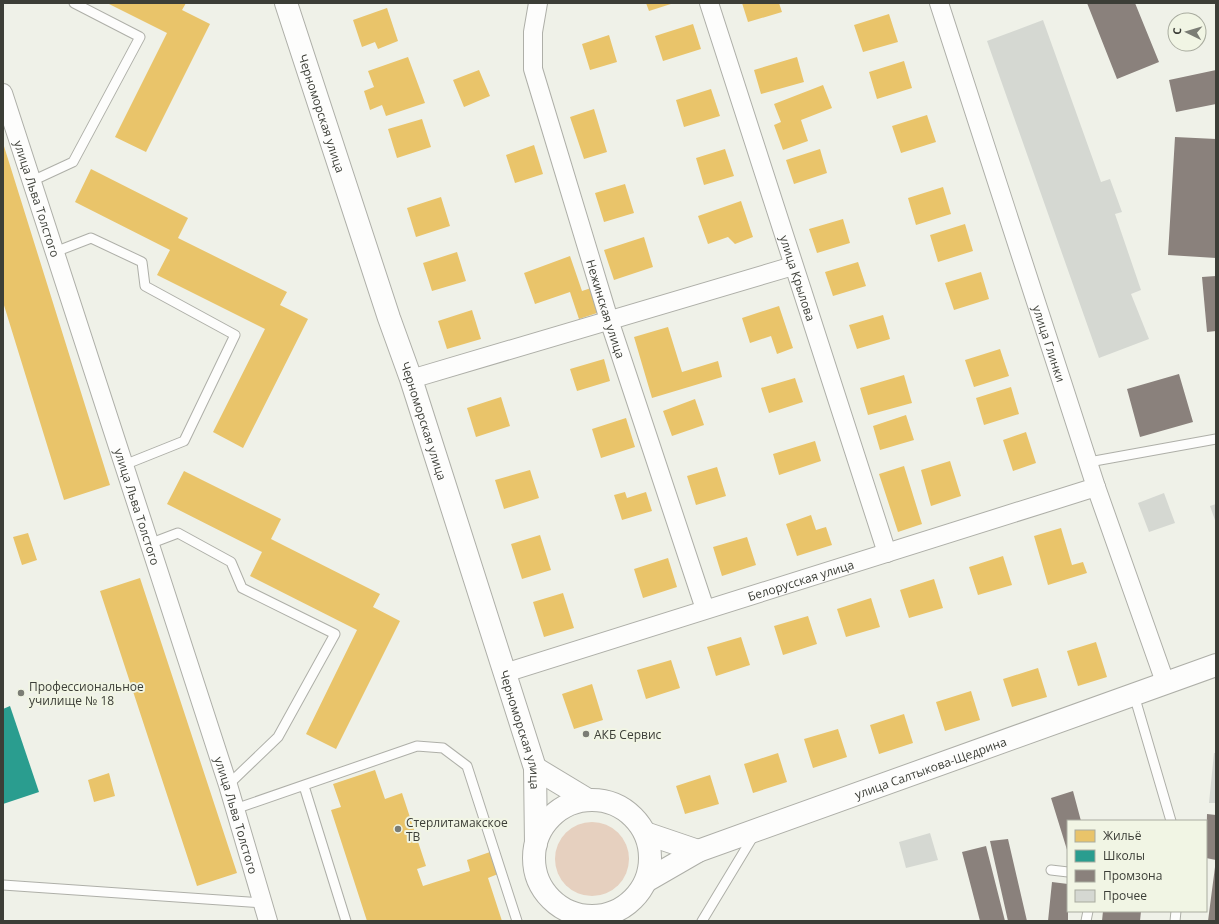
<svg xmlns="http://www.w3.org/2000/svg" width="1219" height="924" viewBox="0 0 1219 924" font-family="'Open Sans',sans-serif">
  <style>
    .green { fill: #e6d0bf }
    .homes { fill: #e9c46a }
    .schools { fill: #2a9d8f }
    .industry { fill: #8a817c }
    .building { fill: #d5d8d2 }
    .lines { fill: none; stroke-linecap: round; stroke-linejoin: round }
    .service-casing { stroke: #aeafa8; stroke-width: 11 }
    .minor-casing { stroke: #aeafa8; stroke-width: 20 }
    .secondary-casing { stroke: #aeafa8; stroke-width: 24 }
    .service { stroke: #fdfdfc; stroke-width: 9 }
    .minor { stroke: #fdfdfc; stroke-width: 18 }
    .secondary { stroke: #fdfdfc; stroke-width: 22 }
    .poi-dot { fill: #7b7d75; stroke: #f1f5e4; stroke-width: 1.5 }
    .labels { text-anchor: middle; dominant-baseline: central; stroke-width: 4; stroke-linejoin: round; paint-order: stroke }
    .street-label { font-size: 12px; fill: #3c3e37; stroke: #f1f5e4 }
    .poi-label { font-size: 12px; fill: #3c3e37; stroke: #f1f5e4; text-anchor: start }
  </style>
  <rect width="100%" height="100%" fill="#eff1e8"/>
  <path class="green" d="M555 859a37 37 0 1 1 74 0a37 37 0 1 1-74 0Z"/>
  <path class="homes" d="M 107,3 L 186,3 L 182,10 L 210,24 L 146,152 L 115,137 L 167,33 Z
    M 646,3 L 674,3 L 649,11 Z
    M 742,3 L 779,3 L 782,12 L 748,22 Z
    M 387,8 L 398,41 L 378,49 L 375,42 L 362,47 L 353,20 Z
    M 889,14 L 898,42 L 863,52 L 854,25 Z
    M 693,24 L 701,49 L 663,61 L 655,36 Z
    M 609,35 L 617,62 L 590,70 L 582,44 Z
    M 408,57 L 425,103 L 386,116 L 382,105 L 370,110 L 364,91 L 374,87 L 368,71 Z
    M 797,57 L 804,82 L 761,94 L 754,70 Z
    M 904,61 L 912,88 L 877,99 L 869,72 Z
    M 479,70 L 490,96 L 464,107 L 453,80 Z
    M 823,85 L 832,108 L 801,120 L 808,141 L 783,150 L 774,125 L 781,122 L 774,104 Z
    M 711,89 L 720,116 L 684,127 L 676,100 Z
    M 594,109 L 607,152 L 584,159 L 570,117 Z
    M 927,115 L 936,142 L 901,153 L 892,126 Z
    M 422,119 L 431,147 L 397,158 L 388,129 Z
    M 3,143 L 110,485 L 64,500 L 3,302 Z
    M 534,145 L 543,174 L 515,183 L 506,155 Z
    M 725,149 L 734,176 L 704,185 L 696,158 Z
    M 820,149 L 827,173 L 794,184 L 786,160 Z
    M 91,169 L 188,218 L 178,238 L 287,292 L 280,305 L 308,319 L 243,448 L 213,432 L 265,329 L 157,275 L 170,250 L 75,202 Z
    M 625,184 L 634,213 L 604,222 L 595,193 Z
    M 943,187 L 951,214 L 916,225 L 908,198 Z
    M 441,197 L 450,226 L 416,237 L 407,208 Z
    M 741,201 L 753,237 L 735,244 L 728,237 L 708,244 L 698,216 Z
    M 843,219 L 850,243 L 817,253 L 809,229 Z
    M 965,224 L 973,251 L 938,262 L 930,235 Z
    M 644,237 L 653,267 L 614,280 L 604,250 Z
    M 457,252 L 466,281 L 432,291 L 423,263 Z
    M 570,256 L 582,291 L 591,288 L 600,312 L 579,319 L 570,292 L 535,304 L 524,273 Z
    M 858,262 L 866,286 L 833,296 L 825,272 Z
    M 981,272 L 989,299 L 954,310 L 945,283 Z
    M 779,306 L 793,348 L 777,354 L 771,336 L 750,343 L 742,318 Z
    M 472,310 L 481,339 L 447,349 L 438,321 Z
    M 883,315 L 890,339 L 857,349 L 849,325 Z
    M 668,327 L 682,372 L 718,361 L 722,377 L 652,398 L 634,337 Z
    M 1000,349 L 1009,376 L 974,387 L 965,360 Z
    M 604,359 L 610,381 L 577,391 L 570,369 Z
    M 904,375 L 912,403 L 868,415 L 860,388 Z
    M 795,378 L 803,402 L 769,413 L 761,388 Z
    M 1011,387 L 1019,414 L 984,425 L 976,398 Z
    M 501,397 L 510,426 L 476,437 L 467,408 Z
    M 695,399 L 704,425 L 672,436 L 663,411 Z
    M 906,415 L 914,440 L 880,450 L 873,426 Z
    M 626,418 L 635,447 L 601,458 L 592,429 Z
    M 1026,432 L 1036,463 L 1013,471 L 1003,440 Z
    M 815,441 L 821,461 L 779,475 L 773,454 Z
    M 950,461 L 961,496 L 931,506 L 921,470 Z
    M 904,466 L 922,524 L 898,532 L 879,474 Z
    M 717,467 L 726,496 L 696,505 L 687,476 Z
    M 530,470 L 539,498 L 504,509 L 495,480 Z
    M 184,471 L 281,519 L 271,539 L 380,594 L 373,607 L 400,621 L 336,749 L 306,734 L 357,630 L 250,576 L 262,552 L 167,504 Z
    M 625,492 L 627,498 L 646,492 L 652,511 L 622,520 L 614,495 Z
    M 811,515 L 816,530 L 826,527 L 832,545 L 797,556 L 786,524 Z
    M 1061,528 L 1072,565 L 1083,562 L 1087,573 L 1048,585 L 1034,536 Z
    M 28,533 L 37,560 L 22,565 L 13,537 Z
    M 540,535 L 551,570 L 522,579 L 511,544 Z
    M 747,537 L 756,565 L 722,576 L 713,547 Z
    M 1003,556 L 1012,585 L 978,595 L 969,567 Z
    M 668,558 L 677,587 L 643,598 L 634,569 Z
    M 140,578 L 237,873 L 197,886 L 100,591 Z
    M 934,579 L 943,608 L 909,618 L 900,590 Z
    M 563,593 L 574,628 L 544,637 L 533,602 Z
    M 871,598 L 880,627 L 846,637 L 837,609 Z
    M 808,616 L 817,644 L 783,655 L 774,626 Z
    M 741,637 L 750,665 L 716,676 L 707,647 Z
    M 1096,642 L 1107,677 L 1078,686 L 1067,651 Z
    M 671,660 L 680,688 L 646,699 L 637,670 Z
    M 1038,668 L 1047,697 L 1012,707 L 1003,679 Z
    M 592,684 L 603,720 L 574,729 L 562,694 Z
    M 971,691 L 980,720 L 945,731 L 936,702 Z
    M 904,714 L 913,743 L 879,754 L 870,725 Z
    M 838,729 L 847,757 L 813,768 L 804,739 Z
    M 778,753 L 787,782 L 753,793 L 744,764 Z
    M 375,770 L 385,799 L 402,793 L 426,866 L 417,869 L 423,886 L 470,871 L 467,860 L 490,852 L 498,874 L 488,878 L 502,921 L 367,921 L 331,810 L 341,807 L 333,784 Z
    M 109,773 L 115,796 L 94,802 L 88,780 Z
    M 710,775 L 719,804 L 685,814 L 676,786 Z"/>
  <path class="schools" d="M 10,706 L 39,792 L 3,804 L 3,709 Z"/>
  <path class="industry" d="M 1087,3 L 1135,3 L 1159,62 L 1117,79 Z
    M 1216,70 L 1216,104 L 1176,112 L 1169,80 Z
    M 1175,137 L 1216,139 L 1216,258 L 1168,255 Z
    M 1216,276 L 1216,331 L 1207,332 L 1202,277 Z
    M 1179,374 L 1193,422 L 1140,437 L 1127,389 Z
    M 1073,791 L 1081,821 L 1068,821 L 1068,853 L 1051,798 Z
    M 1207,814 L 1216,815 L 1216,860 L 1206,858 Z
    M 1008,839 L 1027,921 L 1008,921 L 990,841 Z
    M 986,846 L 1005,921 L 980,921 L 962,852 Z
    M 1215,867 L 1216,921 L 1208,921 Z
    M 1052,882 L 1068,884 L 1068,921 L 1048,921 Z
    M 1103,911 L 1141,911 L 1140,921 L 1102,921 Z"/>
  <path class="building" d="M 1043,20 L 1101,182 L 1110,179 L 1122,212 L 1115,214 L 1141,290 L 1131,294 L 1149,339 L 1099,358 L 987,41 Z
    M 1164,493 L 1175,523 L 1149,532 L 1138,503 Z
    M 1216,504 L 1216,523 L 1210,506 Z
    M 1214,753 L 1216,753 L 1216,803 L 1209,803 Z
    M 930,833 L 938,860 L 906,868 L 899,842 Z"/>
  <g class="lines">
    <g class="service-casing">
      <path id="service" d="M 32,181 L 73,162 L 140,37 L 74,3
        M 55,252 L 91,238 L 142,262 L 145,286 L 235,335 L 184,441 L 124,465
        M 1089,462 L 1216,439
        M 149,544 L 178,533 L 231,562 L 242,588 L 335,634 L 278,737 L 228,785
        M 1134,695 L 1171,821
        M 304,786 L 346,921
        M 235,809 L 417,746 L 443,748 L 467,766 L 517,921
        M 1051,870 L 1068,872
        M 3,885 L 262,903
        M 702,921 L 754,835
        M 1086,921 L 1088,911
        M 1175,921 L 1176,911"/>
    </g>
    <g class="minor-casing">
      <g id="minor">
        <path id="s1" d="M 538,3 L 533,32 L 533,69 L 609,320 L 705,609"/>
        <path id="s2" d="M 709,3 L 887,553"/>
        <path id="s3" d="M 939,3 L 1096,487 L 1165,682"/>
        <path id="s4" d="M 3,93 L 228,785 L 268,921"/>
        <path d="M 411,379 L 793,266"/>
        <path id="s5" d="M 505,673 L 1096,487"/>
      </g>
    </g>
    <g class="secondary-casing">
      <g id="secondary">
        <path id="s6" d="M 286,3 L 389,318 L 411,379 L 535,768 L 536,844"/>
        <path d="M 535,768 L 588,800"/>
        <circle cx="592" cy="858" r="58"/>
        <path d="M 645,833 L 698,851"/>
        <path id="s7" d="M 646,881 L 698,851 L 1216,665"/>
      </g>
    </g>
    <use href="#service" class="service"/>
    <use href="#minor" class="minor"/>
    <use href="#secondary" class="secondary"/>
  </g>
  <g class="poi-dot">
    <circle cx="21" cy="693" r="4"/>
    <circle cx="586" cy="734" r="4"/>
    <circle cx="398" cy="829" r="4"/>
  </g>
  <g class="labels">
    <g class="street-label">
      <text stroke="none"><textPath href="#s6" startOffset="116">Черноморская улица</textPath></text>
      <text stroke="none"><textPath href="#s4" startOffset="111">улица Льва Толстого</textPath></text>
      <text stroke="none"><textPath href="#s2" startOffset="289">улица Крылова</textPath></text>
      <text stroke="none"><textPath href="#s1" startOffset="317">Нежинская улица</textPath></text>
      <text stroke="none"><textPath href="#s3" startOffset="358">улица Глинки</textPath></text>
      <text stroke="none"><textPath href="#s6" startOffset="440">Черноморская улица</textPath></text>
      <text stroke="none"><textPath href="#s4" startOffset="435">улица Льва Толстого</textPath></text>
      <text stroke="none"><textPath href="#s5" startOffset="310">Белорусская улица</textPath></text>
      <text stroke="none"><textPath href="#s6" startOffset="764">Черноморская улица</textPath></text>
      <text stroke="none"><textPath href="#s7" startOffset="307">улица Салтыкова-Щедрина</textPath></text>
      <text stroke="none"><textPath href="#s4" startOffset="759">улица Льва Толстого</textPath></text>
    </g>
    <g class="poi-label">
      <text x="29" y="686">Профессиональное<tspan x="29" dy="14">училище № 18</tspan></text>
      <text x="594" y="734">АКБ Сервис</text>
      <text x="406" y="822">Стерлитамакское<tspan x="406" dy="14">ТВ</tspan></text>
    </g>
  </g>
  <rect width="1219" height="924" fill="none" stroke="#3c3e37" stroke-width="8"/>
  <rect x="1067" y="820" width="140" height="92" fill="#f1f5e4" stroke="#a9ac9f"/>
  <rect x="1075" y="830" width="20" height="12" fill="#e9c46a" stroke="#a9ac9f"/>
  <text x="1103" y="840" font-size="12" fill="#3c3e37">Жильё</text>
  <rect x="1075" y="850" width="20" height="12" fill="#2a9d8f" stroke="#a9ac9f"/>
  <text x="1103" y="860" font-size="12" fill="#3c3e37">Школы</text>
  <rect x="1075" y="870" width="20" height="12" fill="#8a817c" stroke="#a9ac9f"/>
  <text x="1103" y="880" font-size="12" fill="#3c3e37">Промзона</text>
  <rect x="1075" y="890" width="20" height="12" fill="#d5d8d2" stroke="#a9ac9f"/>
  <text x="1103" y="900" font-size="12" fill="#3c3e37">Прочее</text>
  <g transform="translate(1187 32) rotate(275)"><circle r="19" fill="#f1f5e4" stroke="#a9ac9f"/>
  <path d="M0-3L7 15L0 10L-7 15Z" fill="#7b7d75"/>
  <text y="-6" font-size="11" font-weight="bold" text-anchor="middle" fill="#3c3e37">С</text>
  </g>
</svg>
